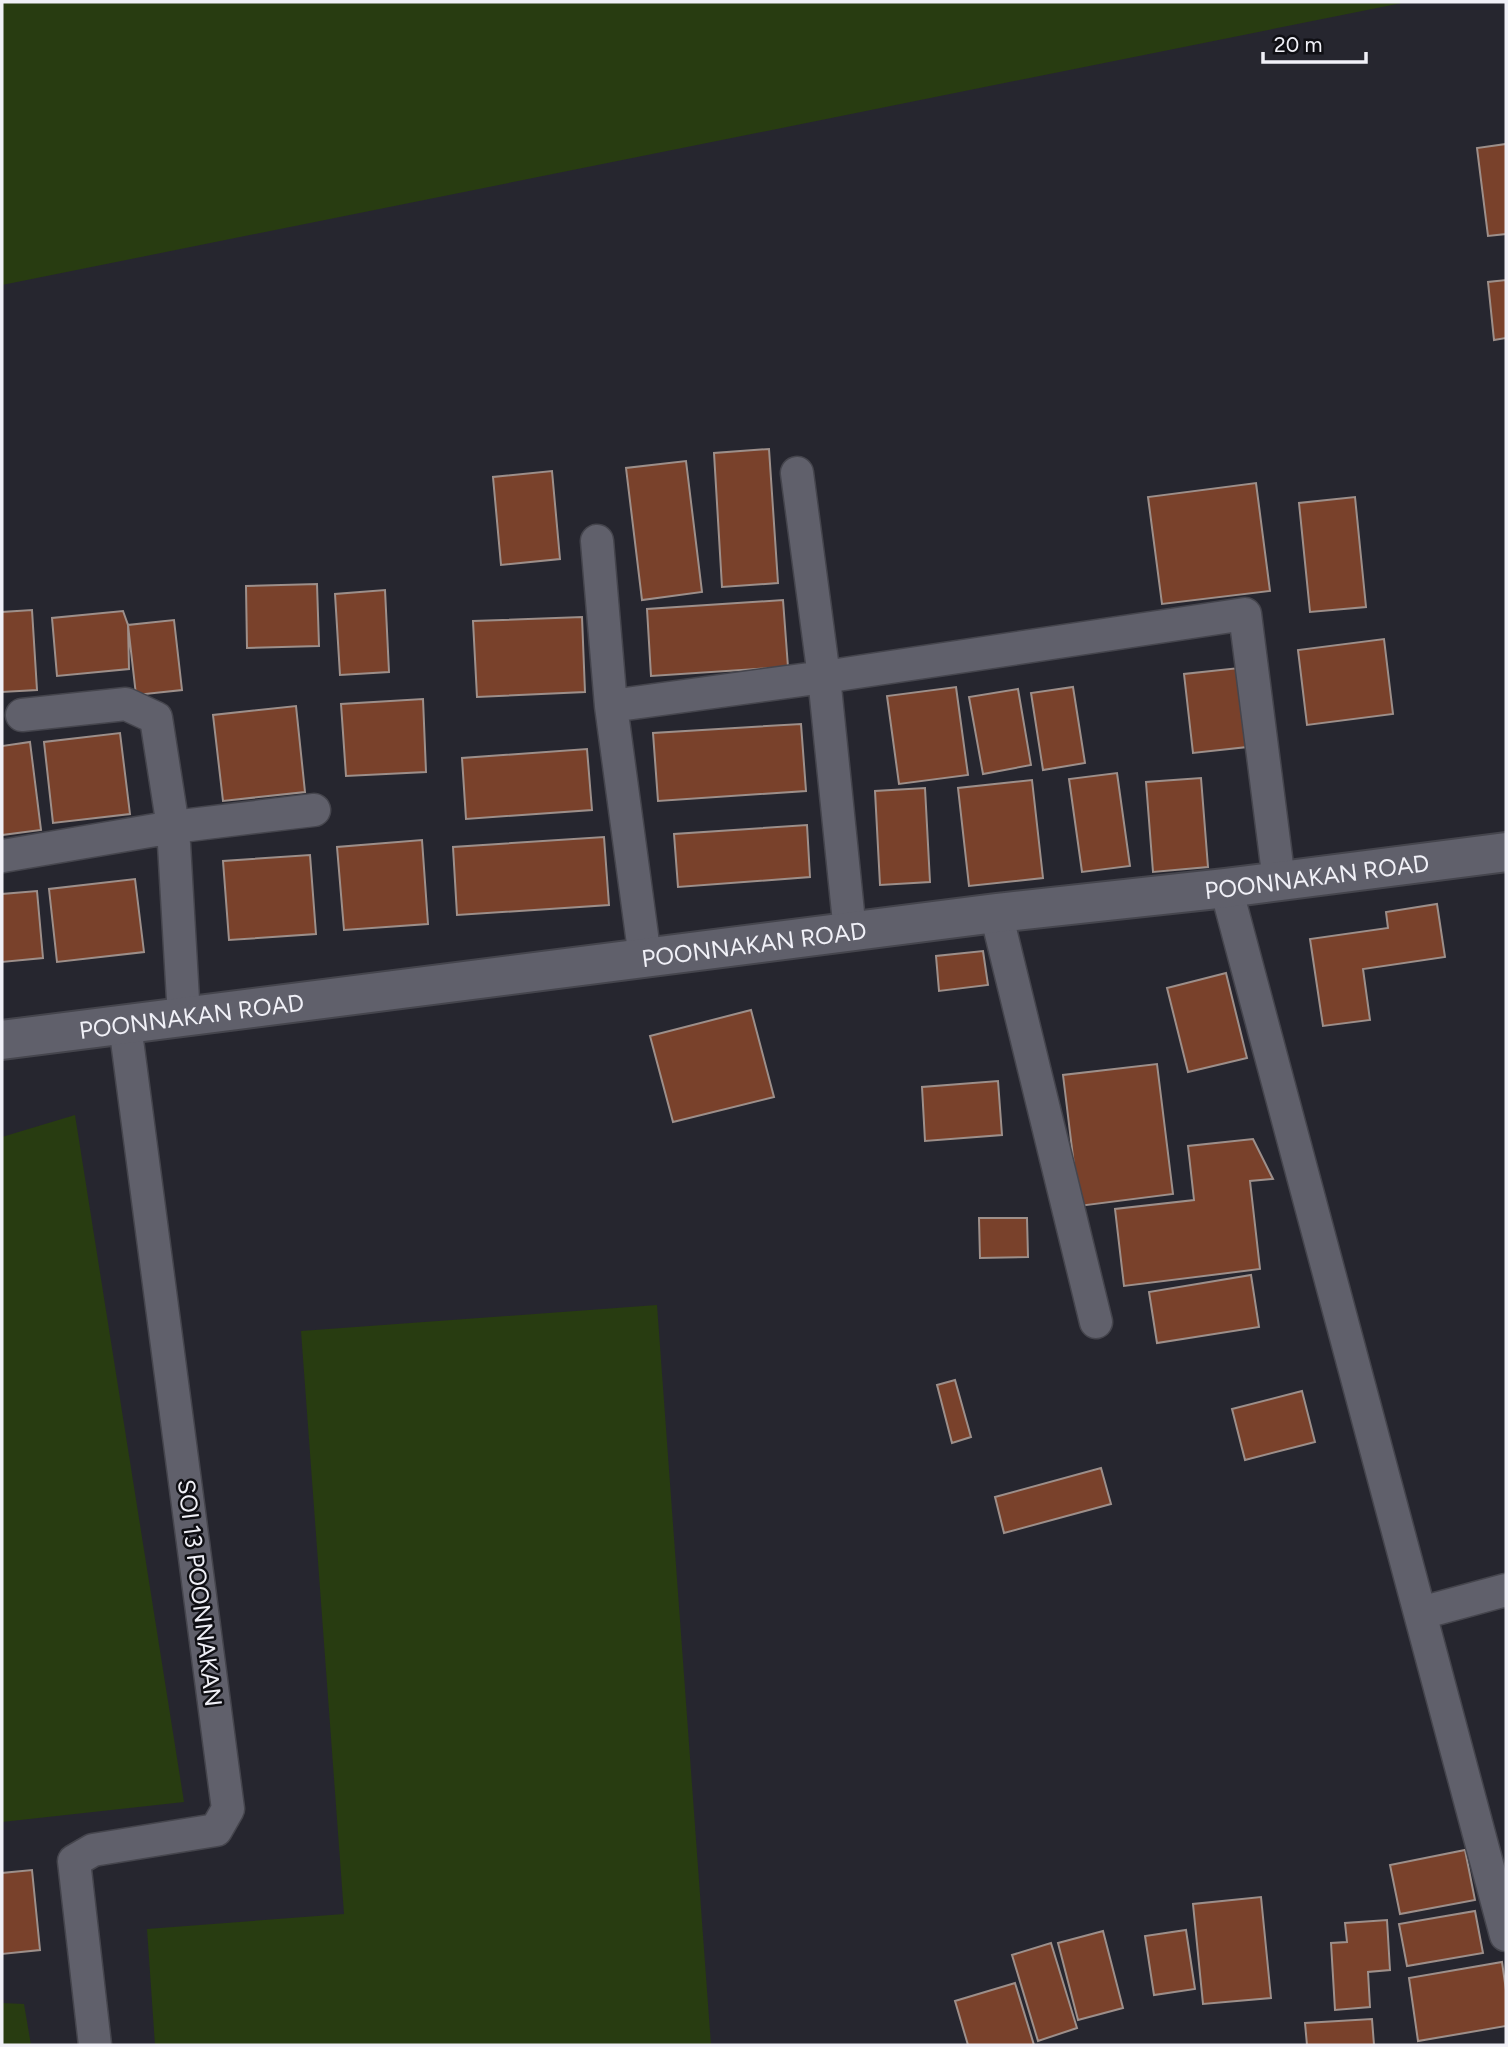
<svg xmlns="http://www.w3.org/2000/svg" width="1508" height="2047" viewBox="0 0 1508 2047" font-family="Figtree,sans-serif">
  <style>
    .green { fill: #283c11 }
    .building { fill: #79412b; stroke: #9d8f8a; stroke-width: 2 }
    .lines { fill: none; stroke-linecap: round; stroke-linejoin: round }
    .street-casing { stroke: #45454d; stroke-width: 35 }
    .secondary-casing { stroke: #45454d; stroke-width: 42 }
    .street { stroke: #60606b; stroke-width: 32 }
    .secondary { stroke: #60606b; stroke-width: 38 }
    .labels { text-anchor: middle; dominant-baseline: central; stroke-width: 5; stroke-linejoin: round; paint-order: stroke }
    .street-label { font-size: 24px; fill: #f0f0f7; stroke: #0f0f14 }
  </style>
  <rect width="100%" height="100%" fill="#26262f"/>
  <path class="green" d="M 2,2 L 1407,2 L 2,285 Z
    M 75,1115 L 184,1802 L 2,1822 L 2,1137 Z
    M 657,1305 L 711,2045 L 155,2045 L 147,1929 L 344,1914 L 301,1331 Z
    M 2,2003 L 24,2004 L 31,2045 L 2,2045 Z"/>
  <path class="building" d="M 1506,144 L 1506,234 L 1488,236 L 1477,148 Z
    M 1506,280 L 1506,338 L 1494,340 L 1488,282 Z
    M 769,449 L 778,583 L 722,587 L 714,453 Z
    M 686,461 L 702,592 L 642,600 L 626,468 Z
    M 552,471 L 560,559 L 501,565 L 493,477 Z
    M 1256,483 L 1270,591 L 1162,604 L 1148,497 Z
    M 1355,497 L 1366,607 L 1310,612 L 1299,503 Z
    M 317,584 L 319,646 L 247,648 L 246,586 Z
    M 385,590 L 389,672 L 340,675 L 335,594 Z
    M 783,600 L 788,667 L 651,676 L 647,609 Z
    M 32,610 L 37,690 L 2,692 L 2,612 Z
    M 123,611 L 128,625 L 129,669 L 57,676 L 52,618 Z
    M 582,617 L 585,692 L 477,697 L 473,621 Z
    M 174,620 L 182,690 L 136,695 L 128,625 Z
    M 1384,639 L 1393,714 L 1307,725 L 1298,650 Z
    M 1239,668 L 1247,747 L 1193,753 L 1184,674 Z
    M 956,687 L 968,775 L 899,784 L 887,696 Z
    M 1073,687 L 1085,763 L 1043,770 L 1031,693 Z
    M 1018,689 L 1031,765 L 983,774 L 969,697 Z
    M 423,699 L 426,772 L 346,776 L 341,704 Z
    M 296,706 L 305,792 L 223,801 L 213,715 Z
    M 801,724 L 806,791 L 658,801 L 653,733 Z
    M 120,733 L 130,814 L 53,823 L 44,742 Z
    M 30,742 L 41,830 L 2,835 L 2,746 Z
    M 587,749 L 592,810 L 466,819 L 462,758 Z
    M 1117,773 L 1130,866 L 1082,872 L 1069,779 Z
    M 1201,778 L 1208,867 L 1153,872 L 1146,782 Z
    M 1032,780 L 1043,878 L 969,886 L 958,788 Z
    M 925,788 L 930,882 L 880,885 L 875,791 Z
    M 807,825 L 810,877 L 678,887 L 674,834 Z
    M 604,837 L 609,905 L 457,915 L 453,847 Z
    M 422,840 L 428,924 L 344,930 L 337,847 Z
    M 310,855 L 316,934 L 229,940 L 223,861 Z
    M 135,879 L 144,952 L 57,962 L 49,889 Z
    M 37,891 L 43,958 L 2,962 L 2,894 Z
    M 1437,904 L 1445,957 L 1363,969 L 1370,1020 L 1323,1026 L 1310,939 L 1388,928 L 1386,912 Z
    M 983,951 L 988,985 L 939,991 L 936,956 Z
    M 1226,973 L 1247,1058 L 1188,1072 L 1167,988 Z
    M 751,1010 L 774,1097 L 673,1122 L 650,1036 Z
    M 1157,1064 L 1173,1194 L 1079,1206 L 1063,1075 Z
    M 998,1081 L 1002,1135 L 925,1141 L 922,1087 Z
    M 1253,1139 L 1273,1179 L 1250,1181 L 1260,1269 L 1124,1286 L 1115,1209 L 1194,1200 L 1188,1146 Z
    M 979,1218 L 1027,1218 L 1028,1257 L 980,1258 Z
    M 1251,1275 L 1259,1327 L 1157,1343 L 1149,1292 Z
    M 955,1380 L 971,1437 L 952,1443 L 937,1385 Z
    M 1302,1391 L 1315,1442 L 1245,1460 L 1232,1409 Z
    M 1101,1468 L 1111,1504 L 1004,1533 L 995,1497 Z
    M 1465,1850 L 1475,1900 L 1400,1914 L 1390,1865 Z
    M 32,1870 L 40,1950 L 2,1954 L 2,1873 Z
    M 1261,1897 L 1271,1998 L 1203,2004 L 1193,1904 Z
    M 1475,1911 L 1483,1953 L 1407,1966 L 1399,1924 Z
    M 1387,1920 L 1390,1970 L 1368,1972 L 1370,2007 L 1335,2010 L 1331,1943 L 1347,1942 L 1345,1923 Z
    M 1186,1930 L 1195,1989 L 1154,1995 L 1145,1936 Z
    M 1103,1931 L 1123,2008 L 1078,2020 L 1058,1943 Z
    M 1051,1943 L 1077,2028 L 1038,2041 L 1012,1955 Z
    M 1502,1962 L 1506,1990 L 1506,2026 L 1418,2041 L 1409,1978 Z
    M 1015,1983 L 1034,2045 L 968,2045 L 955,2001 Z
    M 1372,2019 L 1374,2045 L 1307,2045 L 1305,2023 Z"/>
  <g class="lines">
    <g class="street-casing">
      <path id="street" d="M 797,473 L 824,677 L 850,932
        M 597,541 L 611,706 L 645,958
        M 611,706 L 824,677 L 1245,614 L 1279,881
        M 22,715 L 126,704 L 156,718 L 173,827 L 184,1017
        M 3,856 L 173,827 L 314,810
        M 1226,888 L 1506,1935
        M 996,913 L 1096,1322
        M 1421,1613 L 1506,1590
        M 95,2045 L 74,1861 L 93,1850 L 216,1830 L 228,1809 L 125,1025"/>
    </g>
    <g class="secondary-casing">
      <g id="secondary">
        <path id="s1" d="M 2,1040 L 996,913 L 1226,888 L 1506,852"/>
      </g>
    </g>
    <use href="#street" class="street"/>
    <use href="#secondary" class="secondary"/>
  </g>
  <g class="labels">
    <g class="street-label">
      <text stroke="none"><textPath href="#s1" startOffset="1325">POONNAKAN ROAD</textPath></text>
      <text stroke="none"><textPath href="#s1" startOffset="758">POONNAKAN ROAD</textPath></text>
      <text stroke="none"><textPath href="#s1" startOffset="191">POONNAKAN ROAD</textPath></text>
      <text transform="translate(200 1593) rotate(83)">SOI 13 POONNAKAN</text>
    </g>
  </g>
  <rect width="1508" height="2047" fill="none" stroke="#f0f0f7" stroke-width="7"/>
  <path d="M1263 52v10h103v-10" fill="none" stroke="#f0f0f7" stroke-width="3.5"/>
  <text x="1274" y="52" font-size="21" fill="#f0f0f7" stroke="#0f0f14" stroke-width="5" paint-order="stroke">20 m</text>
</svg>
